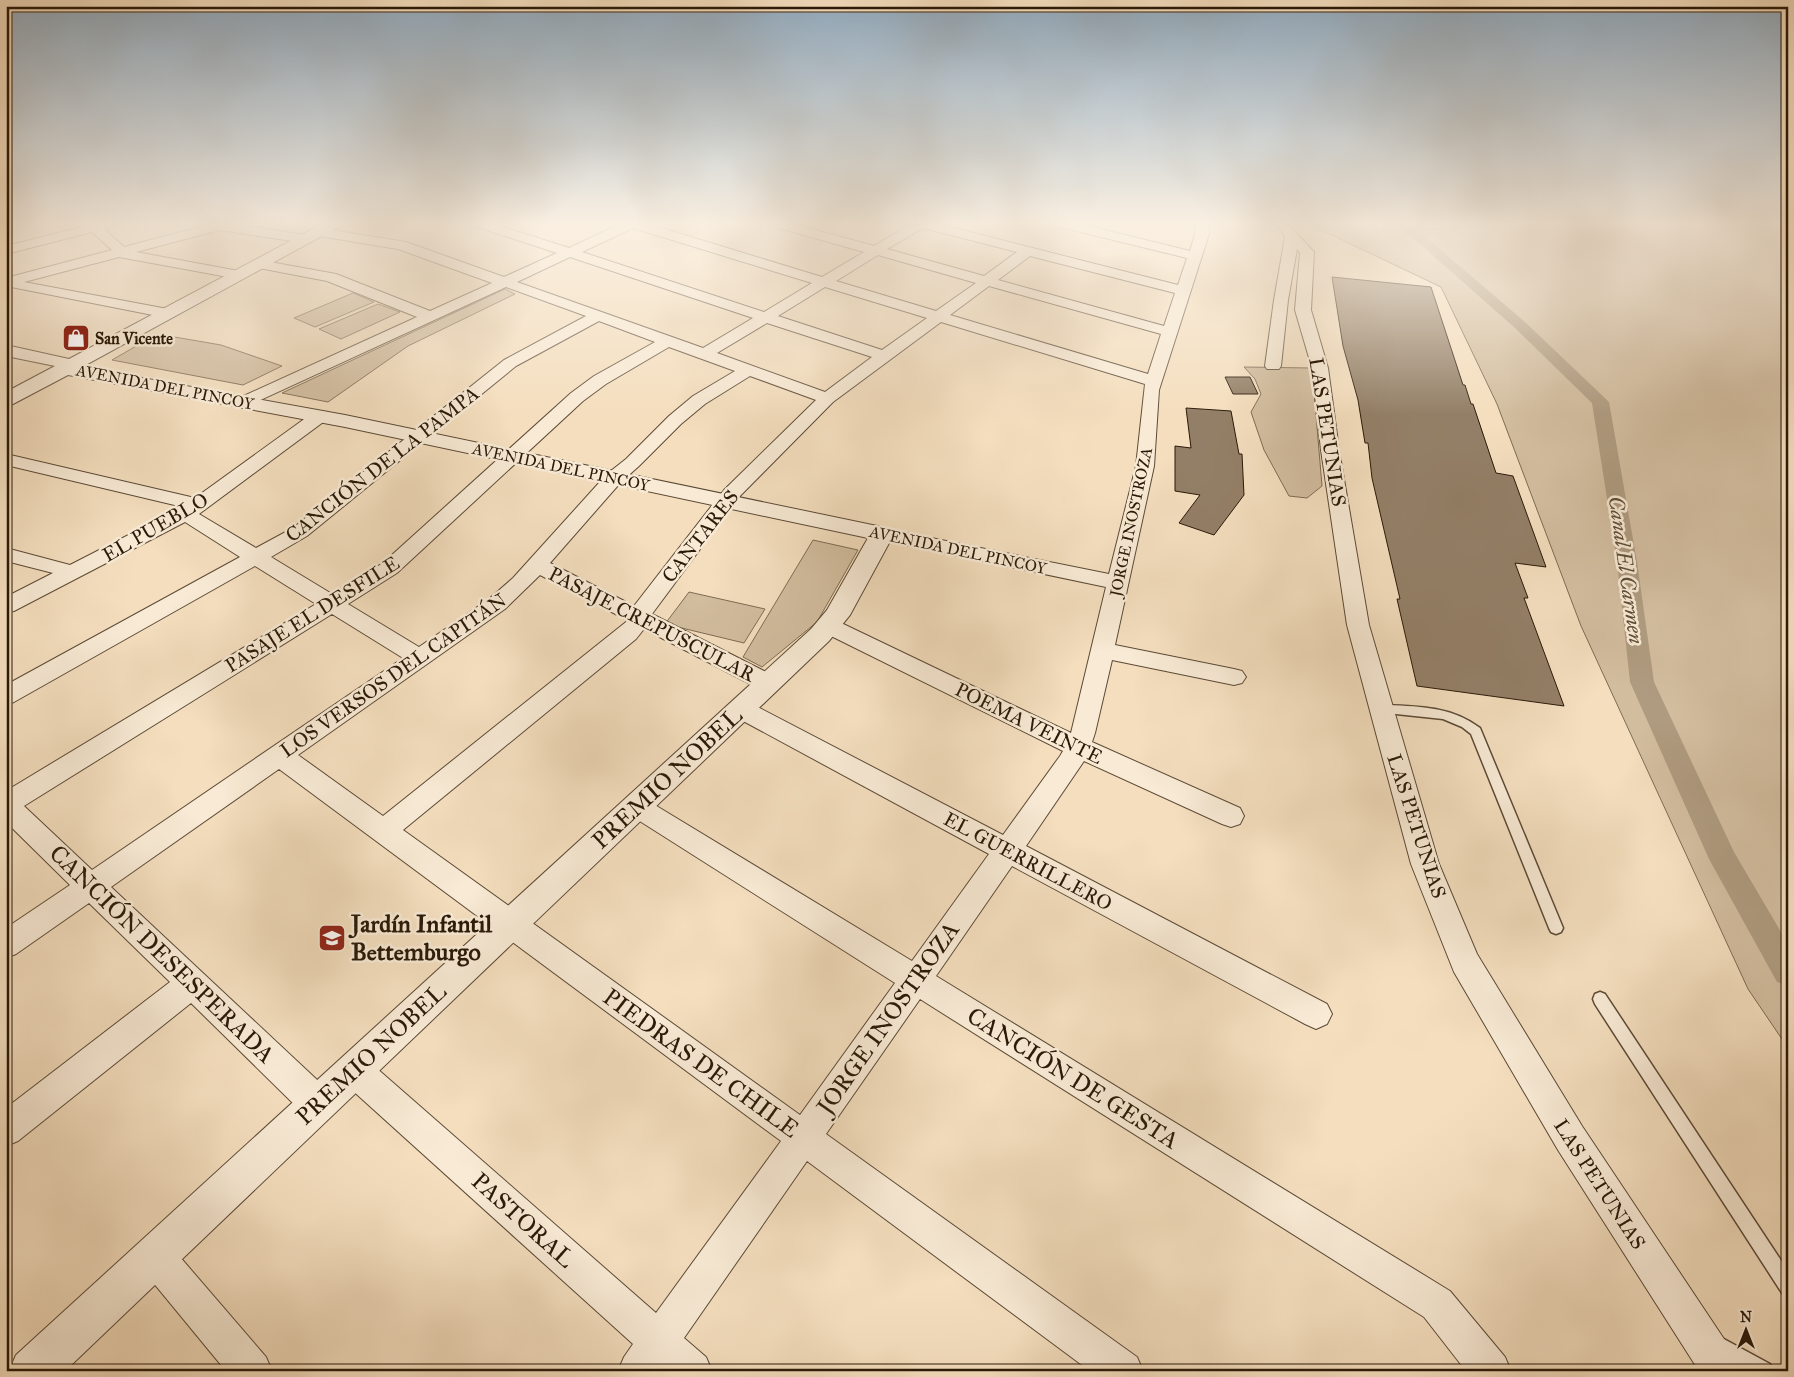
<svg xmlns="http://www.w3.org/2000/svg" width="1794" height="1377" viewBox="0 0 1794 1377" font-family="'IM FELL Great Primer',serif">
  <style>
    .green { fill: #d2bd9f; stroke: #7e6b54 }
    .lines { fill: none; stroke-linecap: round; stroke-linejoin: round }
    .canal { fill: #af9b80; fill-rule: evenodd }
    .building { fill: #937f67; stroke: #2a1908 }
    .service-casing { stroke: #5c4a36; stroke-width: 3 }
    .minor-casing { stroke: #5c4a36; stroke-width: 2 }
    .tertiary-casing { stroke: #5c4a36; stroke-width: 2 }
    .service { fill: #f8ead5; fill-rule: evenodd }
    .minor { fill: #f8ead5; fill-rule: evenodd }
    .tertiary { fill: #f8ead5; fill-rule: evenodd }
    .labels { text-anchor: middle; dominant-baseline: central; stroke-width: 5; stroke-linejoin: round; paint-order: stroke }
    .far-poi-label { font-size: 16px; font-weight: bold; fill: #2a1908; stroke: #f8ead5; text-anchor: start }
    .far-street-label { font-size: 16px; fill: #2a1908; stroke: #f8ead5 }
    .street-label { font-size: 20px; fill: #2a1908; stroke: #f8ead5 }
    .water-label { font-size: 21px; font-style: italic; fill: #5f4d38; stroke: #f8ead5 }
    .near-street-label { font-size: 24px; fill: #2a1908; stroke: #f8ead5 }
    .near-poi-label { font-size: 24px; font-weight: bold; fill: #2a1908; stroke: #f8ead5; text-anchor: start }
  </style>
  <rect width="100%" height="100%" fill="#f4debe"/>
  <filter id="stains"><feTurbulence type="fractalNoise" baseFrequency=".004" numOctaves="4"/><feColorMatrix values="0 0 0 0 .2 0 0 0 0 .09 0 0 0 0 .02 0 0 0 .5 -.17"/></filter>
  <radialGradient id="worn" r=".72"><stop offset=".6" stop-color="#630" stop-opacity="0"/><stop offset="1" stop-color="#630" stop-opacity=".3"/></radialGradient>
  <path class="green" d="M 1311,222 L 1788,222 L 1788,1048 L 1748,989 L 1581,626 L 1497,404 L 1441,287 L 1319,229 Z
    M 505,289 L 515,294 L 408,346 L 328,402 L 282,393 Z
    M 353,293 L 374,302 L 315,327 L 294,318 Z
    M 378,304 L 400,312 L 341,339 L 319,329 Z
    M 157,334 L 221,345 L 282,366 L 243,385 L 112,360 Z
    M 1244,367 L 1312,368 L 1322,486 L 1307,498 L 1289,496 L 1264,450 L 1251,412 L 1261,394 L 1255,379 Z
    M 813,540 L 858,550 L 817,622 L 762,667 L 743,657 Z
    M 689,592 L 765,609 L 744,643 L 665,624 Z"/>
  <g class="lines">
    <path class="canal" d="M 1395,222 L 1408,222 L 1525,322 L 1609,402 L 1637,562 L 1654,682 L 1734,852 L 1788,944 L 1788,986 L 1777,982 L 1709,859 L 1630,682 L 1617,562 L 1592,403 L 1515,328 Z"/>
  </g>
  <path class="building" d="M 1332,277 L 1431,287 L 1463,385 L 1465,385 L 1471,404 L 1473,404 L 1496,473 L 1513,476 L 1546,567 L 1515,563 L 1528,598 L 1524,598 L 1564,706 L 1417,686 L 1397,599 L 1400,599 L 1372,478 L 1368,443 L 1365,443 L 1358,400 L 1343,346 Z
    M 1225,377 L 1250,377 L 1258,394 L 1233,394 Z
    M 1186,408 L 1231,411 L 1239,454 L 1242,454 L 1244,495 L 1214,535 L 1179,523 L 1200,495 L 1175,491 L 1175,446 L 1191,448 Z"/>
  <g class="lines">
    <g class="service-casing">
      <path id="service" d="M 1381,705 C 1416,706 1451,706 1480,728 L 1563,928 L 1561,932 L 1556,934 L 1551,932 L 1549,928 L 1471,734 L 1462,727 L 1443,719 L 1377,712 L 1375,709 L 1377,706 Z
        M 1600,992 L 1605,994 L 1788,1271 L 1788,1296 L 1782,1293 L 1595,1004 L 1593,999 L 1595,994 Z
        M 1722,1338 L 1770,1364 L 1772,1371 L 1745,1371 L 1715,1354 L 1713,1347 L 1715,1340 Z"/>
    </g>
    <g class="minor-casing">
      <path id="minor" d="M 83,222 L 122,222 L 121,225 L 104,229 L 124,247 L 219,222 L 241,222 L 239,225 L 305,235 L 312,239 L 305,243 L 220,230 L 136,252 L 244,272 L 246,275 L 244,278 L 239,279 L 119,257 L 24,282 L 173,310 L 176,313 L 173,316 L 168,318 L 6,286 L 6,278 L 112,250 L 92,232 L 6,254 L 6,246 L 86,226 Z
        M 470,222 L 488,222 L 569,248 L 620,224 L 619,222 L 642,222 L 822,277 L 864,252 L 768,225 L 767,222 L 786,222 L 874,246 L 911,224 L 910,222 L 930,222 L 1178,285 L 1187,258 L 1052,225 L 1051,222 L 1072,222 L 1190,251 L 1195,234 L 1197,222 L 1209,222 L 1209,234 L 1159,390 L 1154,466 L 1115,645 L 1234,669 L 1242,671 L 1246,677 L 1242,683 L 1234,685 L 1112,660 L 1095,733 L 1092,742 L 1240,808 L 1244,816 L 1240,824 L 1231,827 L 1222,824 L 1084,761 L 1026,846 L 1327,1004 L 1332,1014 L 1327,1024 L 1316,1029 L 1305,1024 L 1012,866 L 936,976 L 1450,1291 L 1505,1357 L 1511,1371 L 1466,1371 L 1424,1317 L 920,999 L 826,1134 L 1137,1357 L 1143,1371 L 1090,1371 L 807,1161 L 684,1338 L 706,1357 L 712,1371 L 618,1371 L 624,1357 L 633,1344 L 342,1081 L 338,1070 L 342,1059 L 354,1054 L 366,1059 L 656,1313 L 781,1141 L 279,769 L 111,887 L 330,1092 L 335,1104 L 330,1116 L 318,1121 L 306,1116 L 191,1003 L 18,1141 L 6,1146 L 6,1108 L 170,982 L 89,903 L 16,954 L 6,958 L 6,928 L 70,885 L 6,822 L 6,791 L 316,604 L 255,566 L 14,702 L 6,705 L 6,685 L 240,557 L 185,522 L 14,611 L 6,613 L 6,597 L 53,573 L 6,561 L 6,548 L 70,565 L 183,507 L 6,465 L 6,454 L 195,498 L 314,412 L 320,411 L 326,412 L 329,416 L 326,420 L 199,514 L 256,548 L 293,528 L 504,360 L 586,316 L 506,287 L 243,408 L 237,407 L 234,403 L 237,399 L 417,317 L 327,281 L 259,268 L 252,264 L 259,260 L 336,274 L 430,311 L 492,283 L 398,249 L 319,236 L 312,232 L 314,229 L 319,228 L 406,242 L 504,277 L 557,253 L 471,225 ZM 633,228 L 812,283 L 764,312 L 582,252 ZM 923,228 L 1017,252 L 984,276 L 887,249 ZM 878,255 L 976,283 L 936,311 L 836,281 ZM 1030,256 L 1175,293 L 1164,326 L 998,280 ZM 570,257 L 753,318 L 703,348 L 517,282 ZM 989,286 L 1161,334 L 1148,374 L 950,315 ZM 825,287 L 927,318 L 882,350 L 778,316 ZM 599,321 L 655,342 L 594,376 L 571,393 L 383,563 L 332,594 L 271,557 L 307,536 L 516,366 ZM 941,322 L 1145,384 L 1136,466 L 1109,574 L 882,528 L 875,530 L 872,534 L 875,538 L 882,540 L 1106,587 L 1071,733 L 837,621 L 829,618 L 821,621 L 818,626 L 821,631 L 1063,751 L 1060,756 L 1003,835 L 750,703 L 741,700 L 732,703 L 729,709 L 732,715 L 989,854 L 912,961 L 645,799 L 636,795 L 627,799 L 623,806 L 627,813 L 895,983 L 800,1115 L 403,830 L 636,639 L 644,629 L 760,689 L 768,691 L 776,689 L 780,683 L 776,677 L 652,614 L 738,498 L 833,402 ZM 767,323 L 872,357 L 825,392 L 717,353 ZM 669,347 L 735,371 L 693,396 L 669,416 L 626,459 L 607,474 L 513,578 L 489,599 L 419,647 L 348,604 L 397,573 L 583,401 L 606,384 ZM 750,376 L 816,400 L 724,490 L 634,606 L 550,563 L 621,482 L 639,466 L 681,424 L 705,404 ZM 540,575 L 627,620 L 626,622 L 383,816 L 298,755 L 505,609 ZM 332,614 L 403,658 L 92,870 L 24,806 Z
        M 1276,222 L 1288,222 L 1297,234 L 1314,252 L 1311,310 L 1328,368 L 1339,450 L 1369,625 L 1439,864 L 1477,954 L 1582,1126 L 1736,1357 L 1742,1371 L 1699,1371 L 1558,1150 L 1454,972 L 1411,864 L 1347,625 L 1321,450 L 1312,368 L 1295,310 L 1300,253 L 1297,249 L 1288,300 L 1281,366 L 1279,369 L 1267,369 L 1265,366 L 1274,300 L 1285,237 Z
        M 155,1238 L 168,1243 L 266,1357 L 272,1371 L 226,1371 L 142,1269 L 137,1256 L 142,1243 Z"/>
    </g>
    <g class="tertiary-casing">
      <path id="tertiary" d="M 326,222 L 345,222 L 342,225 L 82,367 L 345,415 L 882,527 L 890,529 L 894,534 L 850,615 L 829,641 L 65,1371 L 9,1371 L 16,1355 L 811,629 L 827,610 L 868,538 L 345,427 L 68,375 L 13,404 L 6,406 L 6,392 L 55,366 L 6,356 L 6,345 L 69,359 Z"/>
    </g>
    <use href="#service" class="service"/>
    <use href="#minor" class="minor"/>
    <use href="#tertiary" class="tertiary"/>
  </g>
  <linearGradient id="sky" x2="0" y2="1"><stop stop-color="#91aabe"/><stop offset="0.54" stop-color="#faf0e2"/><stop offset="1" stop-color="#faf0e2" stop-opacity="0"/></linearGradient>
  <rect width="1794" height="414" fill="url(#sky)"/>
  <defs>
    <g id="shop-square" transform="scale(1.4375)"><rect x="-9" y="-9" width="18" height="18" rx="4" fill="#8f2418" stroke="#f8ead5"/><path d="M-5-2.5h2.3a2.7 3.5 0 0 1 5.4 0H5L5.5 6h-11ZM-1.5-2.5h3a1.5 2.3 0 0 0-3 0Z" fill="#fff"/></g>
    <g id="school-square" transform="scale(1.4375)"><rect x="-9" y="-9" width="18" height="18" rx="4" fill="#8f2418" stroke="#f8ead5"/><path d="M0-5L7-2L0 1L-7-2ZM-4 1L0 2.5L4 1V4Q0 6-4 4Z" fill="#fff"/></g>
  </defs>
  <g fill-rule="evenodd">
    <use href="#shop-square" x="76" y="338"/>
    <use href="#school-square" x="332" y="938"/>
  </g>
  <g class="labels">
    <g class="far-poi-label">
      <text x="95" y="338">San Vicente</text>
    </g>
    <g class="far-street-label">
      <text transform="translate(165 387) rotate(11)">AVENIDA DEL PINCOY</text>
      <text transform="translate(561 467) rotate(12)">AVENIDA DEL PINCOY</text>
      <text transform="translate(1131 522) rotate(-78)">JORGE INOSTROZA</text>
      <text transform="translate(958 550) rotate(12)">AVENIDA DEL PINCOY</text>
    </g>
    <g class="street-label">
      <text transform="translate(1328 432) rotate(81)">LAS PETUNIAS</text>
      <text transform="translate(382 464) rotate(-38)">CANCIÓN DE LA PAMPA</text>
      <text transform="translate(155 527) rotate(-30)">EL PUEBLO</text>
      <text transform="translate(700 536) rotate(-52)">CANTARES</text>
      <text transform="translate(312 614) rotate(-32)">PASAJE EL DESFILE</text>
      <text transform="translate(652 624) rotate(27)">PASAJE CREPUSCULAR</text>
      <text transform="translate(393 675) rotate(-35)">LOS VERSOS DEL CAPITÁN</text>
      <text transform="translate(1029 723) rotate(26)">POEMA VEINTE</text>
      <text transform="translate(1417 826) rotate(72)">LAS PETUNIAS</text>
      <text transform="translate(1028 861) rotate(28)">EL GUERRILLERO</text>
      <text transform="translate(1600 1184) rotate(57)">LAS PETUNIAS</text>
    </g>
    <g class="water-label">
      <text transform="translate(1626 570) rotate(82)">Canal El Carmen</text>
    </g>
    <g class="near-street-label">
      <text transform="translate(667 778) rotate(-43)">PREMIO NOBEL</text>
      <text transform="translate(162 954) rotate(44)">CANCIÓN DESESPERADA</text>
      <text transform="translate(888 1018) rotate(-55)">JORGE INOSTROZA</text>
      <text transform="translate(371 1054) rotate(-43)">PREMIO NOBEL</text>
      <text transform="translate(701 1063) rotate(36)">PIEDRAS DE CHILE</text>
      <text transform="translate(1073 1078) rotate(32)">CANCIÓN DE GESTA</text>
      <text transform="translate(523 1220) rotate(42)">PASTORAL</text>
    </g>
    <g class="near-poi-label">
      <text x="351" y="924">Jardín Infantil<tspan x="351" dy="28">Bettemburgo</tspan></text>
    </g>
  </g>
  <rect width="1794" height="1377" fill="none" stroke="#f4debe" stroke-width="25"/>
  <rect x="8" y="8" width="1779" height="1362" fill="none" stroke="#2a1908" stroke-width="2.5"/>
  <rect x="12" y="12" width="1769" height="1352" fill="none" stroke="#2a1908"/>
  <g transform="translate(1746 1330)" stroke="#f8ead5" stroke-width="4" paint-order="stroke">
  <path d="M0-4L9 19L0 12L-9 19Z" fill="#2a1908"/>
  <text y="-8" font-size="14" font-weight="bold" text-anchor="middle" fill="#2a1908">N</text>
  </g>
  <rect width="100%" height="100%" filter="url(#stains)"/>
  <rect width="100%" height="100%" fill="url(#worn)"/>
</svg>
